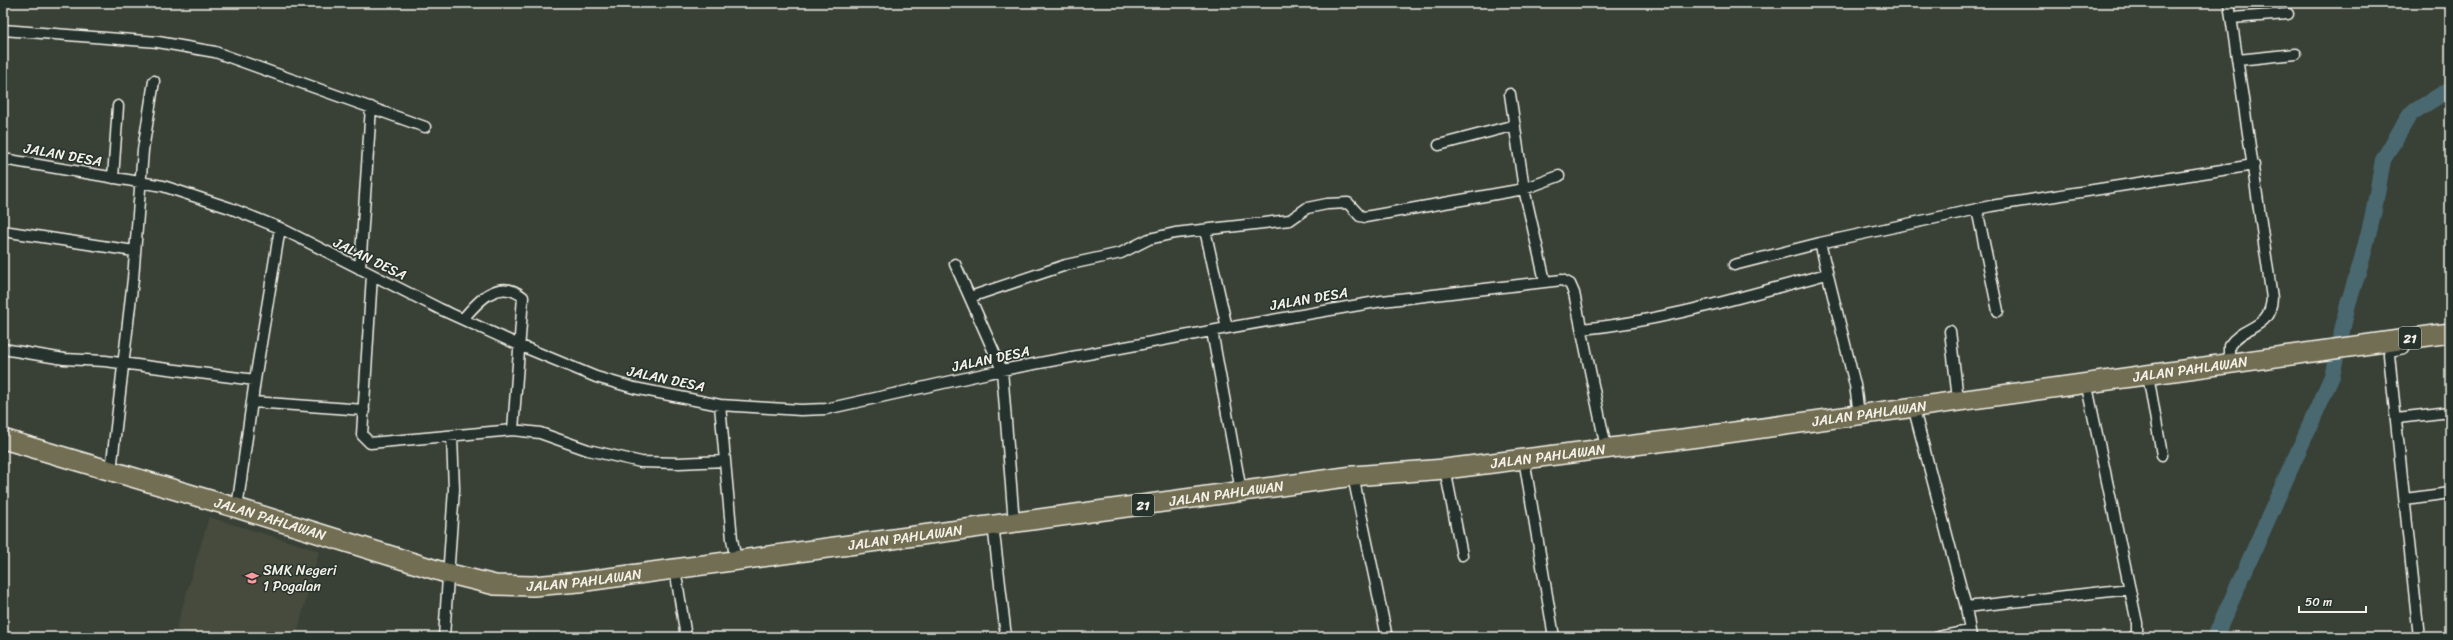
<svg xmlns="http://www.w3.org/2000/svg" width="2453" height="640" viewBox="0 0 2453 640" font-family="Sriracha,sans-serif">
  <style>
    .built { fill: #464b3e }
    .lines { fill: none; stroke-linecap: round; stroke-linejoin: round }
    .river { stroke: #496870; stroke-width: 16 }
    .street-casing { stroke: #f4f1e8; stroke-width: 13 }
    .highway-casing { stroke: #f4f1e8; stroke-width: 22 }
    .street { stroke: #26332d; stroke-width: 10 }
    .highway { stroke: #726e52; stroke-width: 19 }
    .labels { text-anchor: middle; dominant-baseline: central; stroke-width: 3; stroke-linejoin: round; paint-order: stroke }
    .shield { fill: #26332d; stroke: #b6b8b0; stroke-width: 1 }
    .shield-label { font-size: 13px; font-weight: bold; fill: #f4f1e8 }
    .street-label { font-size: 14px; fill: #f4f1e8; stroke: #26332d }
    .poi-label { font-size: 14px; fill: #f4f1e8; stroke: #26332d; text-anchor: start }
  </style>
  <rect width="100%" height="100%" fill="#394137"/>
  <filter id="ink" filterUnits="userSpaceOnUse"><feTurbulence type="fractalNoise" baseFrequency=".025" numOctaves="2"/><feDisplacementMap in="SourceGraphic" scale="8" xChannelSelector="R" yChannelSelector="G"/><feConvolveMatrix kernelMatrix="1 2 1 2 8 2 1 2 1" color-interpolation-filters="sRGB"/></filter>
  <g filter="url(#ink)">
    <path class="built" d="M 209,517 L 319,551 L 296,637 L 197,637 L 176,629 Z"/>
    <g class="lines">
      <path class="river" d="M 2215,637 L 2332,376 L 2348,304 L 2361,263 L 2373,215 L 2383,160 L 2410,114 L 2450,89"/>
      <g class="street-casing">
        <path id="street" d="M 2231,18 L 2288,14
          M 3,30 L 158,42 L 215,52 L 425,127
          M 2238,60 L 2296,54
          M 1510,94 L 1524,189 L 1545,281
          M 1439,145 L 1515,125
          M 3,159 L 163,186 L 230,208 L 280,228 L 440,309 L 519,345 L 596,377 L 634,388 L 720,405 L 801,410 L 826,409 L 1002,370 L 1227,328 L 1382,301 L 1562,280 L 1570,284 L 1574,293 L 1606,448
          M 113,178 L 118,106
          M 1977,209 L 1998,311
          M 1205,230 L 1227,328
          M 3,231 L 134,251
          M 955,264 L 1002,370 L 1014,523
          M 1734,265 L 1820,243
          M 360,269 L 371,107
          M 372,275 L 362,435 L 370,443 L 513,430 L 523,297 C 499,277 478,301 463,319
          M 970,297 L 1066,265 L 1121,253 L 1149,239 L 1175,233 L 1290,220 L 1307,208 L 1327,204 L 1348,203 L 1360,216 L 1365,217 L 1524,189 L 1559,176
          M 1582,329 C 1665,321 1747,295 1827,274
          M 1212,331 L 1241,491
          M 1950,331 L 1958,399
          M 2404,348 L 2390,351 L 2389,355 L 2419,637
          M 3,349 L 64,359 L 105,361 L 255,380
          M 2229,363 L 2229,346 C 2244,324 2270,331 2272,298 L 2229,3
          M 2148,375 L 2162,455
          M 2086,382 L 2137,623 L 2137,634 L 2133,637
          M 253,402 L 364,410
          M 720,405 L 732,539 L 736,561
          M 1913,406 L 1966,607 L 1971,637
          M 1859,414 L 1855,385 L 1820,243 L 1991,206 L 2254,165
          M 2397,418 L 2450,412
          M 513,430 L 540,433 L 588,450 L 641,462 L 679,463 L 725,461
          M 1524,459 L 1554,637
          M 1445,469 L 1462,555
          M 111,471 L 133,279 L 143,150 L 154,81
          M 1353,476 L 1387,637
          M 2405,499 L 2450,493
          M 237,508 L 255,380 L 280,228
          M 993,524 L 1006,637
          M 675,569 L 686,637
          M 1966,607 L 2130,589
          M 444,637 L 454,489 L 452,437
          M 1938,637 L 1969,631"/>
      </g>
      <g class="highway-casing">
        <g id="highway">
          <path id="s1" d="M 3,439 L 237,508 L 446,573 L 495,585 L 533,586 L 579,582 L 1353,476 L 1445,469 L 1698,437 L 2450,333"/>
        </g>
      </g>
      <use href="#street" class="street"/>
      <use href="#highway" class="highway"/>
    </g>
  </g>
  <defs>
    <g id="school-bare" transform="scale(1.08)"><path d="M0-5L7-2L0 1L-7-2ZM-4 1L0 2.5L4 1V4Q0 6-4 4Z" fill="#ff9aa2" stroke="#26332d" stroke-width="2.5" paint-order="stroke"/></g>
  </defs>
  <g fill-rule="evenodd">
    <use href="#school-bare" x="252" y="578"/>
  </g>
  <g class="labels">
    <g class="shield">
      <rect x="2399" y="327" width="22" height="22" rx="3"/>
      <rect x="1132" y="494" width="22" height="22" rx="3"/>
    </g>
    <g class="shield-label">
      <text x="2410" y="338">21</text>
      <text x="1143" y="505">21</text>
    </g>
    <g class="street-label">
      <text transform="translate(63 155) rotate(10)">JALAN DESA</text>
      <text transform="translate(370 259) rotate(26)">JALAN DESA</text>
      <text transform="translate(1309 299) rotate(-10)">JALAN DESA</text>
      <text transform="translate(991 359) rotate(-12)">JALAN DESA</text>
      <text stroke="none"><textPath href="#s1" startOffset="2223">JALAN PAHLAWAN</textPath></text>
      <text transform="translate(666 379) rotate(12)">JALAN DESA</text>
      <text stroke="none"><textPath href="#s1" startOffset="1899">JALAN PAHLAWAN</textPath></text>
      <text stroke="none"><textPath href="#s1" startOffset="1575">JALAN PAHLAWAN</textPath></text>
      <text stroke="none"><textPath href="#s1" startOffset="1251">JALAN PAHLAWAN</textPath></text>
      <text stroke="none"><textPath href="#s1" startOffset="279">JALAN PAHLAWAN</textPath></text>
      <text stroke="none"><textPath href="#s1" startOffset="927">JALAN PAHLAWAN</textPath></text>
      <text stroke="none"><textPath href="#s1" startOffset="603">JALAN PAHLAWAN</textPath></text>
    </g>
    <g class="poi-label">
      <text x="263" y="570">SMK Negeri<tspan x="263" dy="16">1 Pogalan</tspan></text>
    </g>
  </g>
  <rect width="2453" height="640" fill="none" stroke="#26332d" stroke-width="16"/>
  <rect x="8" y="8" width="2437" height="624" fill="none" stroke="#f4f1e8" stroke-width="1.5" filter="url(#ink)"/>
  <path d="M2299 606v6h67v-6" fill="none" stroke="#f4f1e8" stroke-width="2"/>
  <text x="2305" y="606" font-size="12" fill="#f4f1e8" stroke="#26332d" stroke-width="3" paint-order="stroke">50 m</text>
</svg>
